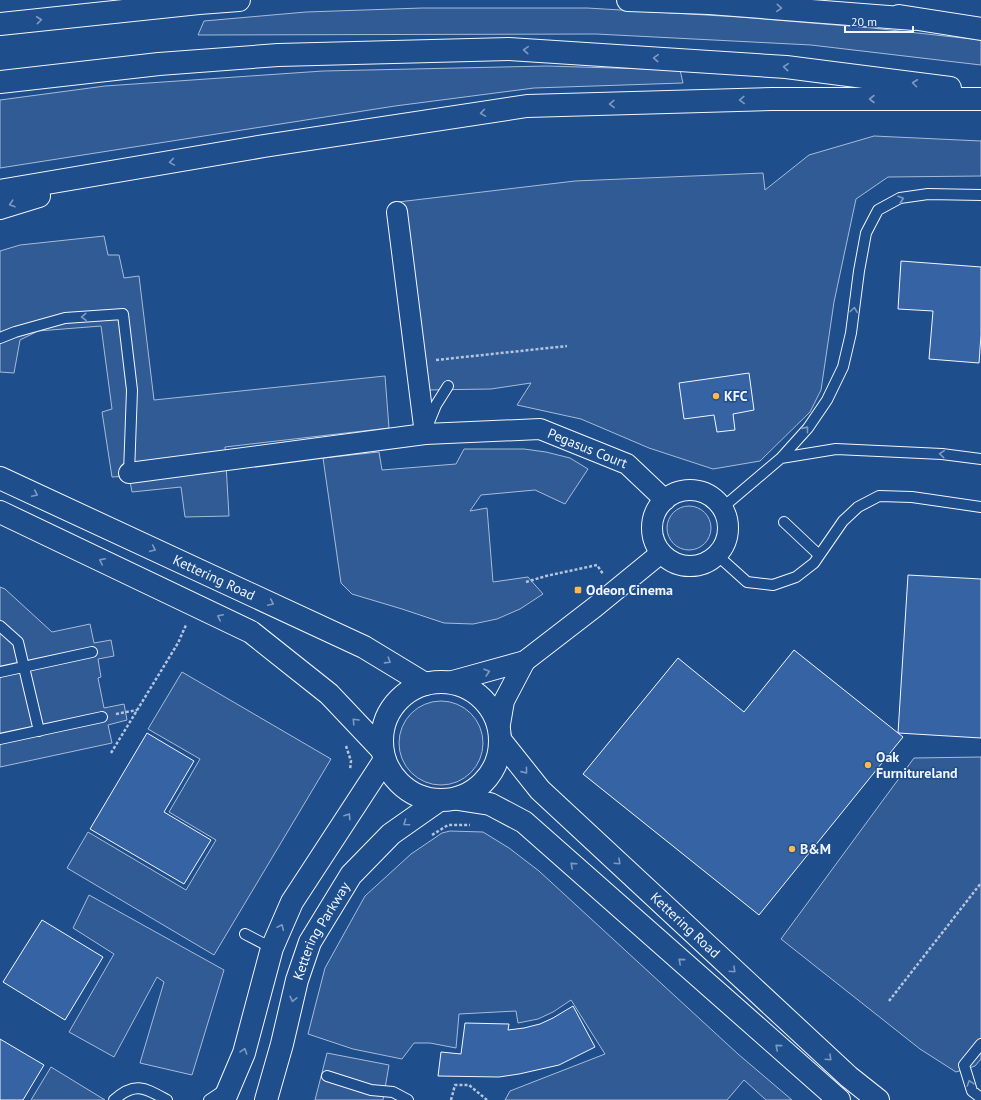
<svg xmlns="http://www.w3.org/2000/svg" width="981" height="1100" viewBox="0 0 981 1100" font-family="'PT Sans',sans-serif">
  <style>
    .built { fill: #305b95; stroke: #a8bbd7 }
    .building { fill: #3563a3; stroke: #f2f6ff }
    .lines { fill: none; stroke-linecap: round; stroke-linejoin: round }
    .service-casing { stroke: #f2f6ff; stroke-width: 12 }
    .minor-casing { stroke: #f2f6ff; stroke-width: 22 }
    .tertiary-casing { stroke: #f2f6ff; stroke-width: 24 }
    .primary-casing { stroke: #f2f6ff; stroke-width: 24 }
    .trunk-casing { stroke: #f2f6ff; stroke-width: 24 }
    .path { stroke: #b3c4dc; stroke-width: 2.5; stroke-dasharray: 3 2; stroke-linecap: butt }
    .service { stroke: #1f4e8c; stroke-width: 10 }
    .minor { stroke: #1f4e8c; stroke-width: 20 }
    .tertiary { stroke: #1f4e8c; stroke-width: 22 }
    .primary { stroke: #1f4e8c; stroke-width: 22 }
    .trunk { stroke: #1f4e8c; stroke-width: 22 }
    .oneway { stroke: #7e9ac0 }
    .poi-dot { fill: #ffb74d; stroke: #1f4e8c; stroke-width: 1.5 }
    .labels { text-anchor: middle; dominant-baseline: central; stroke-width: 3; stroke-linejoin: round; paint-order: stroke }
    .poi-label { font-size: 14px; font-weight: bold; fill: #f2f6ff; stroke: #1f4e8c; text-anchor: start }
    .street-label { font-size: 14px; fill: #f2f6ff; stroke: #1f4e8c }
  </style>
  <rect width="100%" height="100%" fill="#1f4e8c"/>
  <path class="built" d="M 422,8 L 587,8 L 739,17 L 872,28 L 981,40 L 981,65 L 811,45 L 596,34 L 198,35 L 204,21 L 306,12 Z
    M 547,66 L 680,70 L 683,83 L 534,88 L 395,106 L 0,168 L 0,100 L 105,86 L 323,71 Z
    M 874,136 L 981,141 L 981,176 L 888,177 L 856,199 L 834,302 L 821,390 L 810,412 L 760,461 L 713,469 L 649,448 L 581,419 L 517,405 L 531,383 L 491,389 L 426,390 L 398,202 L 575,181 L 763,173 L 765,190 L 809,155 Z
    M 104,236 L 108,255 L 119,255 L 124,278 L 139,276 L 154,400 L 385,376 L 389,428 L 225,447 L 229,516 L 185,517 L 181,487 L 132,492 L 129,476 L 112,477 L 102,412 L 112,409 L 101,326 L 38,331 L 20,340 L 14,373 L 0,372 L 0,251 L 20,245 Z
    M 464,449 L 524,449 L 546,452 L 570,458 L 588,469 L 565,504 L 535,490 L 481,495 L 470,511 L 487,508 L 493,582 L 528,577 L 543,594 L 520,609 L 497,619 L 473,624 L 444,623 L 402,609 L 352,594 L 341,583 L 323,458 L 379,452 L 382,470 L 456,464 Z
    M667 528a22 22 0 1 1 44 0a22 22 0 1 1-44 0Z
    M 0,587 L 5,589 L 52,632 L 90,624 L 94,643 L 111,640 L 114,656 L 98,659 L 101,677 L 98,678 L 104,708 L 124,704 L 127,720 L 108,725 L 112,743 L 0,767 Z
    M 182,672 L 331,759 L 214,955 L 67,868 L 88,832 L 186,890 L 216,840 L 169,812 L 200,759 L 148,729 Z
    M399 743a42 42 0 1 1 84 0a42 42 0 1 1-84 0Z
    M 981,757 L 981,1059 L 975,1066 L 956,1072 L 920,1049 L 781,939 L 914,758 Z
    M 450,831 L 483,832 L 509,848 L 539,871 L 738,1054 L 792,1100 L 766,1100 L 744,1080 L 727,1100 L 505,1100 L 510,1091 L 605,1054 L 571,1000 L 553,1012 L 538,1019 L 518,1023 L 516,1011 L 459,1014 L 456,1048 L 430,1043 L 414,1043 L 402,1059 L 353,1049 L 308,1034 L 325,968 L 365,896 L 411,854 L 442,833 Z
    M 89,895 L 224,970 L 192,1075 L 140,1063 L 164,982 L 157,977 L 114,1057 L 69,1032 L 114,954 L 73,928 Z
    M 327,1053 L 389,1065 L 383,1100 L 315,1100 Z
    M 51,1067 L 105,1100 L 31,1100 Z"/>
  <path class="building" d="M 901,261 L 981,267 L 981,335 L 979,363 L 929,359 L 933,311 L 898,309 Z
    M 749,373 L 754,410 L 733,414 L 735,430 L 717,432 L 714,415 L 684,419 L 679,383 Z
    M 908,575 L 981,579 L 981,738 L 898,733 Z
    M 794,650 L 903,737 L 759,915 L 583,774 L 678,658 L 744,712 Z
    M 147,733 L 194,761 L 164,812 L 211,840 L 184,884 L 90,829 Z
    M 42,920 L 103,957 L 65,1020 L 3,982 Z
    M 573,1006 L 595,1047 L 559,1065 L 519,1074 L 499,1077 L 438,1076 L 441,1052 L 461,1054 L 465,1023 L 509,1024 L 508,1030 L 524,1028 L 540,1024 L 553,1018 Z
    M 0,1039 L 44,1065 L 23,1100 L 0,1100 Z"/>
  <g class="lines">
    <g class="service-casing">
      <path id="service" d="M 0,338 L 15,332 L 65,318 L 123,314 L 132,390 L 129,473
        M 427,427 L 436,405 L 448,386
        M 781,458 L 836,449 L 942,454 L 981,459
        M 722,508 L 781,458 L 808,428 L 827,400 L 843,367 L 851,333 L 859,271 L 866,233 L 878,210 L 900,198 L 928,194 L 981,195
        M 784,522 L 819,555
        M 717,555 L 747,582 L 773,585 L 796,577 L 814,563 L 843,521 L 858,507 L 879,496 L 912,497 L 981,507
        M 0,626 L 18,642 L 39,731
        M 0,672 L 92,652
        M 0,739 L 102,717
        M 245,934 L 272,948
        M 981,1044 L 964,1065 L 972,1091 L 981,1098
        M 327,1076 L 371,1090 L 393,1092 L 408,1100
        M 114,1100 C 135,1081 145,1088 167,1100
        M 209,1100 L 224,1090"/>
    </g>
    <g class="minor-casing">
      <g id="minor">
        <path d="M 397,212 L 425,434"/>
        <path id="s1" d="M 129,473 L 425,434 L 540,429 L 627,464 L 665,500"/>
        <circle cx="690" cy="528" r="38"/>
        <path d="M 449,682 L 525,661 L 595,607 L 661,553"/>
        <path d="M 499,730 L 504,701 L 525,661"/>
      </g>
    </g>
    <g class="tertiary-casing">
      <g id="tertiary">
        <path d="M 224,1100 L 244,1053 L 272,948 L 292,902 L 384,761"/>
        <path id="s2" d="M 266,1100 L 282,1044 L 297,980 L 310,942 L 351,875 L 391,834 L 438,801"/>
      </g>
    </g>
    <g class="primary-casing">
      <g id="primary">
        <path id="s3" d="M 0,478 L 364,647 L 425,684"/>
        <path d="M 0,512 L 251,632 L 329,694 L 382,750"/>
        <circle cx="441" cy="741" r="59"/>
        <path id="s4" d="M 501,741 L 540,790 L 849,1077 L 878,1100"/>
        <path d="M 458,799 L 490,804 L 524,822 L 839,1100"/>
      </g>
    </g>
    <g class="trunk-casing">
      <path id="trunk" d="M 628,0 L 709,3 L 914,19
        M 899,16 L 981,29
        M 0,24 L 199,3 L 239,0
        M 0,82 L 159,64 L 278,55 L 509,49 L 786,67 L 950,88
        M 0,191 L 264,146 L 527,106 L 772,99 L 981,99
        M 0,208 L 39,196"/>
    </g>
    <path class="path" d="M 436,360 L 567,346
      M 526,582 L 546,576 L 597,565 L 603,574
      M 116,714 L 137,710
      M 346,746 L 351,761 L 350,770
      M 111,753 L 178,643 L 186,625
      M 432,835 L 448,825 L 470,825
      M 889,1001 L 981,883
      M 451,1100 L 455,1085 L 469,1085 L 487,1100"/>
    <use href="#service" class="service"/>
    <use href="#minor" class="minor"/>
    <use href="#tertiary" class="tertiary"/>
    <use href="#primary" class="primary"/>
    <use href="#trunk" class="trunk"/>
  </g>
  <defs><path id="oneway-chevron" d="M-2-3.5L2.5 0L-2 3.5" fill="none" stroke-width="1.6" stroke-linecap="round" stroke-linejoin="round"/></defs>
  <g class="oneway">
    <use href="#oneway-chevron" transform="translate(779 8) rotate(4)"/>
    <use href="#oneway-chevron" transform="translate(39 20) rotate(-6)"/>
    <use href="#oneway-chevron" transform="translate(526 50) rotate(-176)"/>
    <use href="#oneway-chevron" transform="translate(656 58) rotate(-176)"/>
    <use href="#oneway-chevron" transform="translate(786 67) rotate(-175)"/>
    <use href="#oneway-chevron" transform="translate(915 83) rotate(-173)"/>
    <use href="#oneway-chevron" transform="translate(872 99) rotate(-180)"/>
    <use href="#oneway-chevron" transform="translate(742 100) rotate(178)"/>
    <use href="#oneway-chevron" transform="translate(612 104) rotate(178)"/>
    <use href="#oneway-chevron" transform="translate(483 113) rotate(171)"/>
    <use href="#oneway-chevron" transform="translate(172 162) rotate(171)"/>
    <use href="#oneway-chevron" transform="translate(901 199) rotate(-18)"/>
    <use href="#oneway-chevron" transform="translate(12 204) rotate(162)"/>
    <use href="#oneway-chevron" transform="translate(854 310) rotate(-83)"/>
    <use href="#oneway-chevron" transform="translate(84 317) rotate(177)"/>
    <use href="#oneway-chevron" transform="translate(806 429) rotate(-51)"/>
    <use href="#oneway-chevron" transform="translate(942 454) rotate(-175)"/>
    <use href="#oneway-chevron" transform="translate(35 494) rotate(25)"/>
    <use href="#oneway-chevron" transform="translate(153 549) rotate(25)"/>
    <use href="#oneway-chevron" transform="translate(102 561) rotate(-154)"/>
    <use href="#oneway-chevron" transform="translate(271 603) rotate(25)"/>
    <use href="#oneway-chevron" transform="translate(220 617) rotate(-154)"/>
    <use href="#oneway-chevron" transform="translate(388 661) rotate(32)"/>
    <use href="#oneway-chevron" transform="translate(487 672) rotate(-16)"/>
    <use href="#oneway-chevron" transform="translate(355 721) rotate(-133)"/>
    <use href="#oneway-chevron" transform="translate(525 771) rotate(51)"/>
    <use href="#oneway-chevron" transform="translate(348 816) rotate(-57)"/>
    <use href="#oneway-chevron" transform="translate(406 823) rotate(145)"/>
    <use href="#oneway-chevron" transform="translate(618 862) rotate(43)"/>
    <use href="#oneway-chevron" transform="translate(573 865) rotate(-138)"/>
    <use href="#oneway-chevron" transform="translate(281 927) rotate(-66)"/>
    <use href="#oneway-chevron" transform="translate(681 961) rotate(-139)"/>
    <use href="#oneway-chevron" transform="translate(733 970) rotate(43)"/>
    <use href="#oneway-chevron" transform="translate(293 999) rotate(103)"/>
    <use href="#oneway-chevron" transform="translate(778 1047) rotate(-139)"/>
    <use href="#oneway-chevron" transform="translate(244 1051) rotate(-72)"/>
    <use href="#oneway-chevron" transform="translate(829 1058) rotate(43)"/>
    <use href="#oneway-chevron" transform="translate(970 1083) rotate(-107)"/>
  </g>
  <g class="poi-dot">
    <circle cx="716" cy="396" r="4"/>
    <rect x="574" y="586" width="8" height="8" rx="2"/>
    <circle cx="868" cy="765" r="4"/>
    <circle cx="792" cy="849" r="4"/>
  </g>
  <g class="labels">
    <g class="poi-label">
      <text x="724" y="396">KFC</text>
      <text x="586" y="590">Odeon Cinema</text>
      <text x="876" y="757">Oak<tspan x="876" dy="16">Furnitureland</tspan></text>
      <text x="800" y="849">B&amp;M</text>
    </g>
    <g class="street-label">
      <text stroke="none"><textPath href="#s1" startOffset="465">Pegasus Court</textPath></text>
      <text stroke="none"><textPath href="#s3" startOffset="236">Kettering Road</textPath></text>
      <text stroke="none"><textPath href="#s4" startOffset="261">Kettering Road</textPath></text>
      <text stroke="none"><textPath href="#s2" startOffset="179">Kettering Parkway</textPath></text>
    </g>
  </g>
  <path d="M845 26v6h68v-6" fill="none" stroke="#f2f6ff" stroke-width="2"/>
  <text x="851" y="26" font-size="12" fill="#f2f6ff" stroke="#1f4e8c" stroke-width="3" paint-order="stroke">20 m</text>
</svg>
